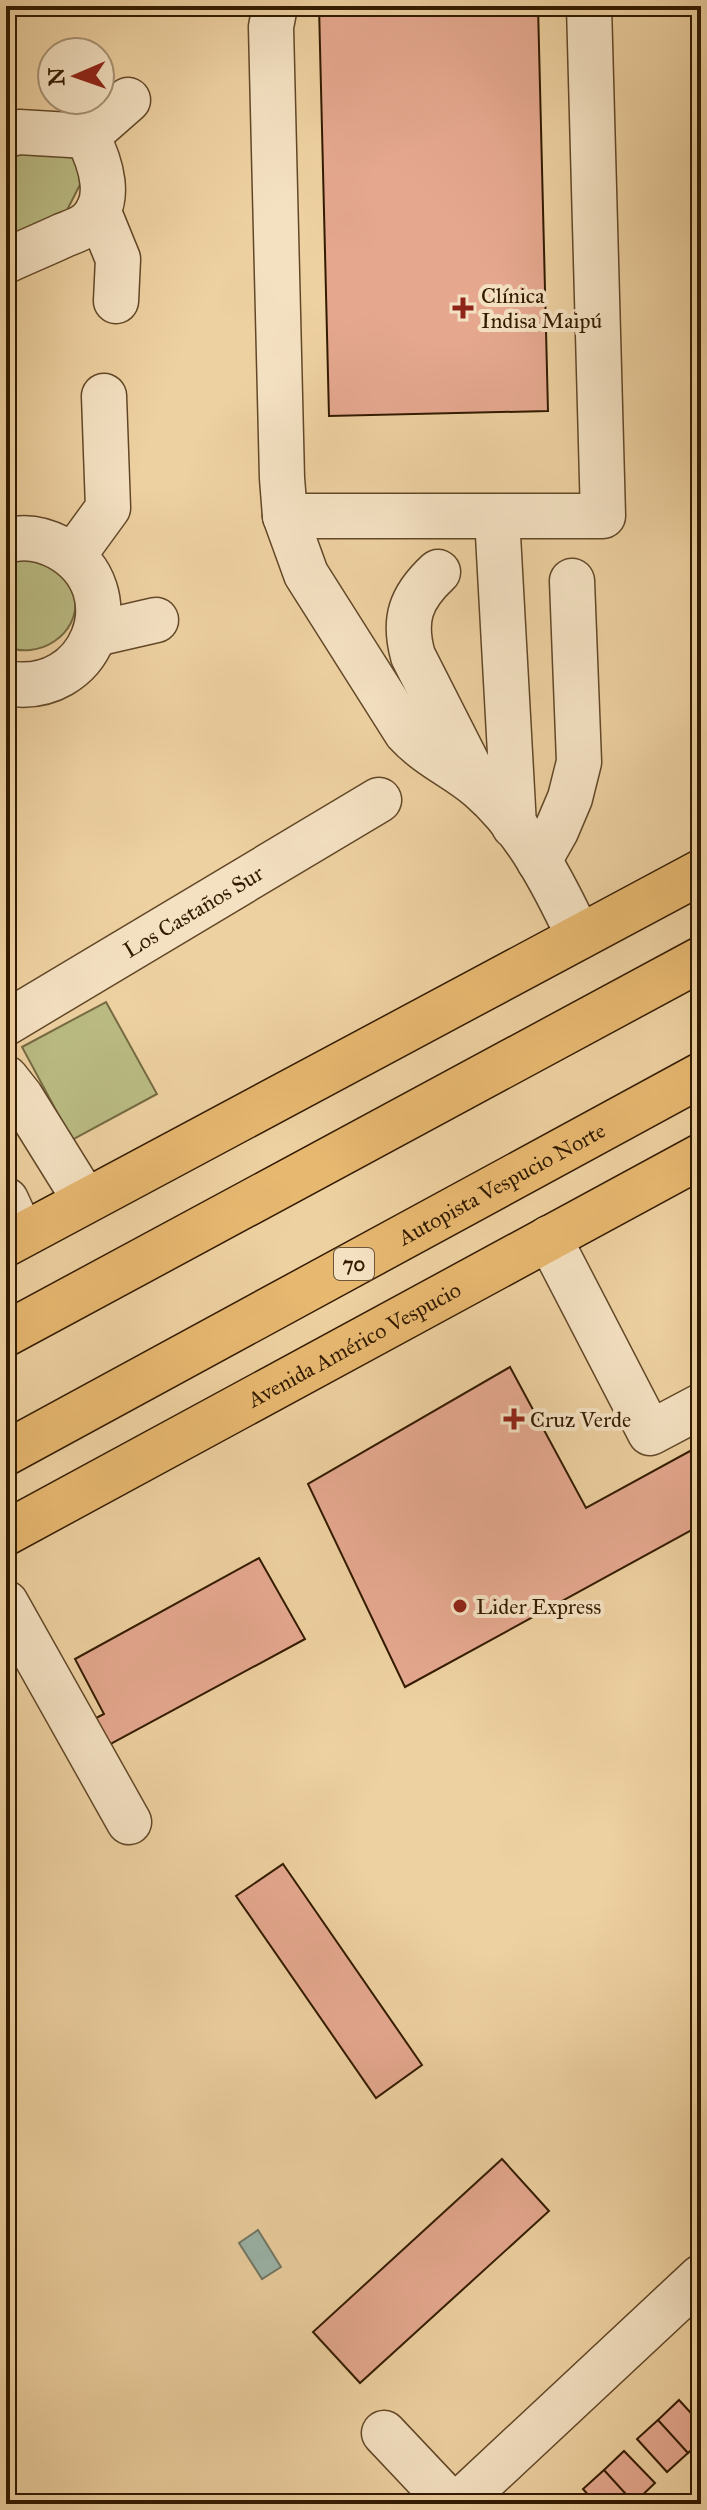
<svg xmlns="http://www.w3.org/2000/svg" width="707" height="2510" viewBox="0 0 707 2510" font-family="'IM FELL Great Primer',serif">
  <style>
    .green { fill: #babb83; stroke: #766b42; stroke-width: 2 }
    .water { fill: #9bb6ac; stroke: #717867; stroke-width: 2 }
    .building { fill: #e5a88f; stroke: #331b00; stroke-width: 2 }
    .lines { fill: none; stroke-linecap: round; stroke-linejoin: round }
    .minor-casing { stroke: #624828; stroke-width: 47 }
    .major-casing { stroke: #331b00; stroke-width: 47 }
    .highway-casing { stroke: #331b00; stroke-width: 47 }
    .minor { stroke: #f4e1c2; stroke-width: 44 }
    .major { stroke: #e7b870; stroke-width: 44 }
    .highway { stroke: #e7b870; stroke-width: 44 }
    .poi-dot { fill: #8f2418; stroke: #f4e1c2; stroke-width: 3 }
    .labels { text-anchor: middle; dominant-baseline: central; stroke-width: 8; stroke-linejoin: round; paint-order: stroke }
    .shield { fill: #f4e1c2; stroke: #6d563a; stroke-width: 2 }
    .shield-label { font-size: 20px; font-weight: bold; fill: #331b00 }
    .poi-label { font-size: 22px; fill: #331b00; stroke: #f4e1c2; text-anchor: start }
    .street-label { font-size: 22px; fill: #331b00; stroke: #f4e1c2 }
  </style>
  <rect width="100%" height="100%" fill="#eed1a1"/>
  <filter id="stains"><feTurbulence type="fractalNoise" baseFrequency=".0025" numOctaves="4"/><feColorMatrix values="0 0 0 0 .2 0 0 0 0 .09 0 0 0 0 .02 0 0 0 .5 -.17"/></filter>
  <radialGradient id="worn" r=".72"><stop offset=".6" stop-color="#630" stop-opacity="0"/><stop offset="1" stop-color="#630" stop-opacity=".3"/></radialGradient>
  <path class="green" d="M 66,152 L 87,171 L 63,218 L 6,241 L 6,154 Z
    M 18,553 L 62,569 C 66,578 74,589 75,598 C 80,635 37,661 6,646 L 6,558 Z
    M 106,1002 L 157,1094 L 72,1140 L 22,1047 Z"/>
  <path class="water" d="M 258,2230 L 281,2267 L 262,2279 L 239,2243 Z"/>
  <path class="building" d="M 319,6 L 538,6 L 548,411 L 329,416 Z
    M 510,1367 L 586,1508 L 701,1445 L 701,1525 L 405,1687 L 308,1484 Z
    M 259,1558 L 305,1639 L 94,1753 L 80,1726 L 104,1714 L 75,1659 Z
    M 283,1864 L 422,2065 L 376,2098 L 236,1896 Z
    M 502,2159 L 549,2211 L 360,2383 L 313,2332 Z
    M 679,2400 L 701,2424 L 701,2441 L 688,2453 L 658,2420 Z
    M 658,2420 L 688,2453 L 667,2472 L 637,2439 Z
    M 624,2451 L 655,2483 L 634,2503 L 604,2470 Z
    M 604,2470 L 634,2503 L 633,2504 L 596,2504 L 583,2489 Z"/>
  <g class="lines">
    <g class="minor-casing">
      <g id="minor">
        <path d="M 275,6 L 271,27 L 282,478 L 285,516 L 306,574 L 406,732 C 430,758 454,766 480,788 C 525,827 554,884 579,937"/>
        <path d="M 6,135 L 19,132 L 87,136"/>
        <path d="M 87,136 L 128,100"/>
        <path d="M 98,210 L 118,259 L 116,301"/>
        <path d="M 6,261 C 25,252 45,244 64,235 C 72,232 81,229 87,224 C 115,203 100,161 87,136"/>
        <path d="M 285,516 L 603,516 L 589,6"/>
        <path d="M 497,517 L 514,826"/>
        <path d="M 6,541 C 25,535 43,539 60,548 C 134,590 92,699 6,683"/>
        <path d="M 73,556 L 108,508 L 104,396"/>
        <path d="M 438,572 C 410,598 403,620 413,656 L 479,786"/>
        <path d="M 95,634 L 156,620"/>
        <path d="M 539,861 L 556,831 L 570,798 L 579,762 L 572,581"/>
        <path id="s1" d="M 6,1023 L 379,800"/>
        <path d="M 6,1078 L 21,1097 L 85,1200"/>
        <path d="M 6,1200 L 22,1235"/>
        <path d="M 549,1238 L 650,1433 L 701,1406"/>
        <path d="M 6,1603 L 129,1822"/>
        <path d="M 384,2433 L 451,2504"/>
        <path d="M 458,2504 L 701,2277"/>
      </g>
    </g>
    <g class="major-casing">
      <g id="major">
        <path d="M 6,1244 L 701,872"/>
        <path id="s2" d="M 6,1533 L 701,1156"/>
      </g>
    </g>
    <g class="highway-casing">
      <g id="highway">
        <path d="M 6,1334 L 701,959"/>
        <path id="s3" d="M 6,1453 L 701,1075"/>
      </g>
    </g>
    <use href="#minor" class="minor"/>
    <use href="#major" class="major"/>
    <use href="#highway" class="highway"/>
  </g>
  <g class="poi-dot">
    <path d="M459 296h8v8h8v8h-8v8h-8v-8h-8v-8h8z"/>
    <path d="M510 1407h8v8h8v8h-8v8h-8v-8h-8v-8h8z"/>
    <circle cx="460" cy="1606" r="8"/>
  </g>
  <g class="labels">
    <rect class="shield" x="334" y="1248" width="40" height="32" rx="6"/>
    <g class="shield-label">
      <text x="354" y="1264">70</text>
    </g>
    <g class="poi-label">
      <text x="481" y="295">Clínica<tspan x="481" dy="25">Indisa Maipú</tspan></text>
      <text x="530" y="1419">Cruz Verde</text>
      <text x="476" y="1606">Lider Express</text>
    </g>
    <g class="street-label">
      <text stroke="none"><textPath href="#s1" startOffset="218">Los Castaños Sur</textPath></text>
      <text stroke="none"><textPath href="#s3" startOffset="564">Autopista Vespucio Norte</textPath></text>
      <text stroke="none"><textPath href="#s2" startOffset="396">Avenida Américo Vespucio</textPath></text>
    </g>
  </g>
  <rect width="707" height="2510" fill="none" stroke="#eed1a1" stroke-width="32"/>
  <rect x="8" y="8" width="691" height="2494" fill="none" stroke="#331b00" stroke-width="4"/>
  <rect x="16" y="16" width="675" height="2478" fill="none" stroke="#331b00" stroke-width="2"/>
  <g transform="translate(76 76) rotate(268)"><circle r="38" fill="#f4e1c2" stroke="#a79274" stroke-width="2"/>
  <path d="M0-6L14 30L0 20L-14 30Z" fill="#8f2418"/>
  <text y="-12" font-size="22" font-weight="bold" text-anchor="middle" fill="#331b00">N</text>
  </g>
  <rect width="100%" height="100%" filter="url(#stains)"/>
  <rect width="100%" height="100%" fill="url(#worn)"/>
</svg>
